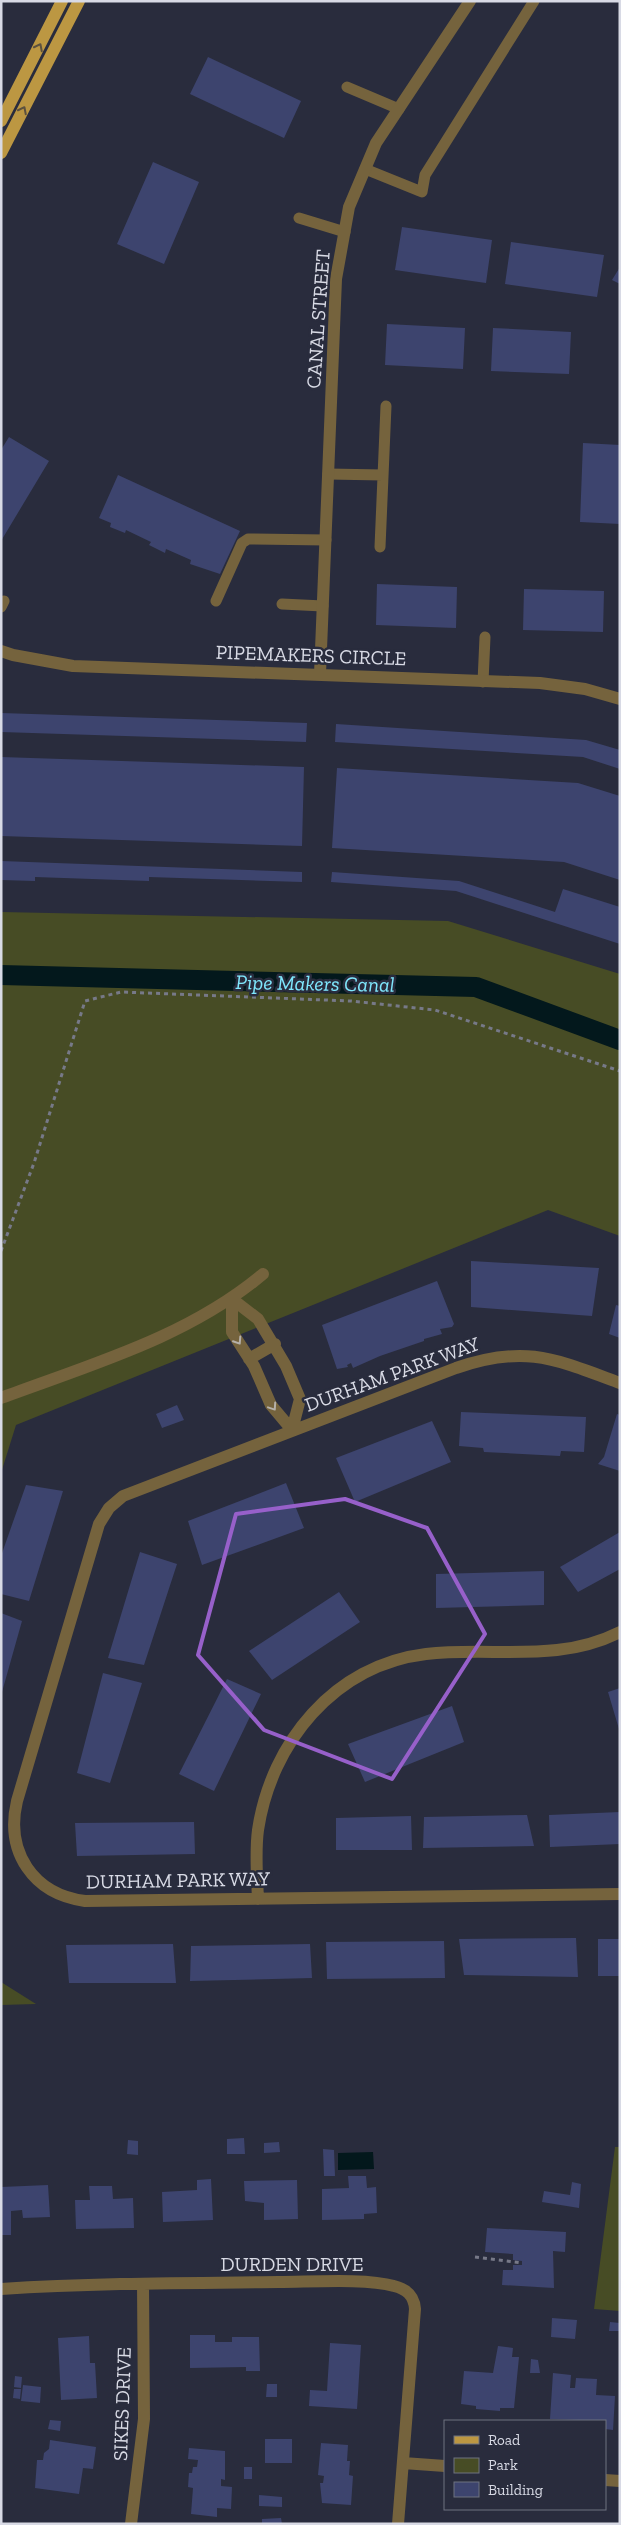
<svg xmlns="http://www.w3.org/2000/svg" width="621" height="2525" viewBox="0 0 621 2525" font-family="'Zilla Slab',serif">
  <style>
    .green { fill: #474c25 }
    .water { fill: #03181c }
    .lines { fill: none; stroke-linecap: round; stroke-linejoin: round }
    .canal { stroke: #03181c; stroke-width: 20 }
    .building { fill: #3d446e }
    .path { stroke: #777988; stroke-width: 3; stroke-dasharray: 4 4; stroke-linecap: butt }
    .lane { stroke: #75633d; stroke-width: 11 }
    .street { stroke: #75633d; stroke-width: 12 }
    .primary { stroke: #bc9742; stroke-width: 12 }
    .oneway { stroke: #5c513f }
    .oneway2 { stroke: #b5b0aa }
    .marked { fill: none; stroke: #9760ca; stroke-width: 4; stroke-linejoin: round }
    .labels { text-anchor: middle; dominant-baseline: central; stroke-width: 5; stroke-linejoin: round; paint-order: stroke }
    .street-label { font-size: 20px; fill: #d8dae5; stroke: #292c3d }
    .water-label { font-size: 21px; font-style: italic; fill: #7fe7fd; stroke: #292c3d }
  </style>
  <rect width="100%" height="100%" fill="#292c3d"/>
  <path class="green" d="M 1,912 L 448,921 L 620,974 L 620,1236 L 548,1210 L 16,1425 L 1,1473 Z
    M 1,1982 L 36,2004 L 1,2005 Z
    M 615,2147 L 620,2147 L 620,2311 L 594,2309 Z"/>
  <path class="water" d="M 373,2152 L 374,2169 L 338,2170 L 338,2153 Z"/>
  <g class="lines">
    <path class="canal" d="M 1,975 L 476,987 L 620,1040"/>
  </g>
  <path class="building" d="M 208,57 L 301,101 L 284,138 L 190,94 Z
    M 153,162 L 199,182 L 164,264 L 117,244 Z
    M 402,227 L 492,240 L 486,283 L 395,270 Z
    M 511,242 L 604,255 L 597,297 L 505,284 Z
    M 620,267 L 620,284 L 612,280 Z
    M 387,324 L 465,328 L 463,369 L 385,365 Z
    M 493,328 L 571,332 L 569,374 L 491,371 Z
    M 9,437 L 49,461 L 1,541 L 1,450 Z
    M 583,443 L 620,445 L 620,524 L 580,522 Z
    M 118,475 L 240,531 L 220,574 L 190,564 L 191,560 L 166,549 L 165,553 L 149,545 L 151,542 L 126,530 L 125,533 L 110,527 L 111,523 L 99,518 Z
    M 377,584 L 457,587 L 456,628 L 376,625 Z
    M 524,589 L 604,591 L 603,632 L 523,630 Z
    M 1,713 L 307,723 L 306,742 L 1,732 Z
    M 336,724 L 586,740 L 620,750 L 620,769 L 583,757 L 335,742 Z
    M 1,757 L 304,767 L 302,846 L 1,836 Z
    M 337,768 L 578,783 L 620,796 L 620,880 L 564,862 L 332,848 Z
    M 1,861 L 302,872 L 302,882 L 149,877 L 149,881 L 35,877 L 35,881 L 1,880 Z
    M 332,872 L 459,881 L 555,912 L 563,889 L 620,907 L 620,944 L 456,891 L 331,882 Z
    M 471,1261 L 599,1268 L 592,1316 L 471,1307 Z
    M 437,1281 L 454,1324 L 452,1327 L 440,1329 L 442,1334 L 424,1339 L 424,1341 L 380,1356 L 353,1368 L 351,1363 L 347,1365 L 348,1367 L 337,1369 L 322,1325 Z
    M 616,1305 L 620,1306 L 620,1338 L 609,1334 Z
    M 177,1405 L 184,1420 L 162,1428 L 156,1414 Z
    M 461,1412 L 586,1417 L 584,1452 L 561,1451 L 560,1456 L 484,1452 L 483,1448 L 459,1446 Z
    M 617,1414 L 620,1415 L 620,1471 L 598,1464 L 604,1457 Z
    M 432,1421 L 451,1462 L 355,1502 L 336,1458 Z
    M 286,1483 L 304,1528 L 202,1565 L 188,1521 Z
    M 26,1485 L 63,1491 L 29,1601 L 1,1594 L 1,1556 Z
    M 620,1532 L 620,1569 L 578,1592 L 560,1567 Z
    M 140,1552 L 177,1564 L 144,1665 L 108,1658 Z
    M 544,1571 L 544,1605 L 436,1608 L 436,1574 Z
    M 339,1592 L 360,1622 L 272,1680 L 249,1651 Z
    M 1,1613 L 22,1621 L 2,1692 L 1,1692 Z
    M 103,1673 L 142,1683 L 110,1783 L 77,1773 Z
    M 227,1679 L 261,1694 L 214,1791 L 179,1774 Z
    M 620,1688 L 620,1729 L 619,1729 L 608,1692 Z
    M 452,1706 L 464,1742 L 365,1782 L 348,1744 Z
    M 620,1812 L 620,1844 L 550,1847 L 549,1815 Z
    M 527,1815 L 534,1846 L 423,1848 L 424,1817 Z
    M 411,1816 L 412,1850 L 336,1850 L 336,1818 Z
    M 194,1822 L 195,1854 L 77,1856 L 75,1823 Z
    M 576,1938 L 578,1977 L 464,1975 L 459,1939 Z
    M 598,1939 L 620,1939 L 620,1976 L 598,1976 Z
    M 444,1941 L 445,1978 L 327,1979 L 326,1942 Z
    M 173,1944 L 176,1983 L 69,1983 L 66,1945 Z
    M 310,1944 L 312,1978 L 190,1981 L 191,1946 Z
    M 244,2138 L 245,2154 L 227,2154 L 227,2139 Z
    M 128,2140 L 138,2141 L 138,2155 L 127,2154 Z
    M 279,2142 L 280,2152 L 264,2153 L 264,2143 Z
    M 323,2149 L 334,2150 L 335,2176 L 324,2176 Z
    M 348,2176 L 366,2176 L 367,2188 L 376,2187 L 377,2213 L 364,2214 L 364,2219 L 322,2220 L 322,2189 L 349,2188 Z
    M 211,2179 L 213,2220 L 163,2222 L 162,2192 L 197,2190 L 197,2180 Z
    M 297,2180 L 298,2219 L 264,2220 L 264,2203 L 245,2201 L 244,2181 Z
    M 572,2182 L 581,2184 L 579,2208 L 542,2202 L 544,2191 L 570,2195 Z
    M 48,2185 L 50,2217 L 23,2218 L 22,2210 L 11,2211 L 11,2235 L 1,2235 L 1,2187 Z
    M 89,2186 L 112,2186 L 113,2199 L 133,2198 L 134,2228 L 76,2229 L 75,2200 L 90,2200 Z
    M 487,2228 L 566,2232 L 565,2252 L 553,2251 L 554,2288 L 502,2285 L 503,2270 L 513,2270 L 513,2265 L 522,2265 L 522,2261 L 513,2260 L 513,2254 L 485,2252 Z
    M 552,2318 L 577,2320 L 575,2339 L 551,2337 Z
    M 610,2322 L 620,2323 L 620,2331 L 609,2331 Z
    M 190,2335 L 215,2335 L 215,2342 L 232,2342 L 232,2337 L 259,2337 L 260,2371 L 246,2371 L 246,2367 L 190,2368 Z
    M 89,2336 L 90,2363 L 95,2363 L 97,2398 L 61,2400 L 58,2338 Z
    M 330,2343 L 361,2345 L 357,2409 L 309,2406 L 310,2390 L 327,2391 Z
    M 498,2346 L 513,2348 L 512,2357 L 519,2357 L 514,2408 L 500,2408 L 500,2411 L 476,2409 L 476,2406 L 461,2404 L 464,2371 L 493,2373 Z
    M 531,2359 L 538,2360 L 540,2373 L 530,2373 Z
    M 553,2373 L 571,2375 L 570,2388 L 575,2388 L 576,2378 L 597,2379 L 596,2395 L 615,2396 L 613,2430 L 605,2429 L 605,2421 L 550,2419 Z
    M 15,2376 L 22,2377 L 21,2388 L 14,2387 Z
    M 267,2384 L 277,2384 L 277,2397 L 266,2397 Z
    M 23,2385 L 41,2387 L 40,2403 L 21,2401 Z
    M 14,2389 L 21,2389 L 20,2399 L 13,2398 Z
    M 50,2420 L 61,2421 L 60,2431 L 48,2429 Z
    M 265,2439 L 292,2439 L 292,2463 L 265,2463 Z
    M 50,2440 L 96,2447 L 93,2469 L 83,2468 L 79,2494 L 35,2488 L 37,2460 L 43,2460 L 44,2453 L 49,2449 Z
    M 321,2443 L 348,2445 L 347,2461 L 350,2461 L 349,2475 L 353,2476 L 351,2505 L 322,2503 L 320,2483 L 323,2483 L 324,2476 L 318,2475 Z
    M 189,2448 L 225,2451 L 225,2480 L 221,2479 L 221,2486 L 232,2487 L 231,2509 L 217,2508 L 217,2517 L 191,2514 L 193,2488 L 188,2487 L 189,2473 L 192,2473 L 193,2467 L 197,2467 L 198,2460 L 188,2459 Z
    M 244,2467 L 252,2467 L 252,2479 L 244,2479 Z
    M 259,2495 L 282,2497 L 282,2507 L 259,2506 Z
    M 281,2518 L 282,2524 L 262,2524 L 262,2519 Z"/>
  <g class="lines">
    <path class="path" d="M 1,1251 L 34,1163 L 85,1001 L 121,992 L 351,1001 L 435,1010 L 620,1071
      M 475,2257 L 522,2263"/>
    <path class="lane" d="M 347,87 L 399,109
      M 365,169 L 422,192 L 425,175 L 534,1
      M 299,218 L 345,232
      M 328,474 L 383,475
      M 380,547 L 386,406
      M 216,601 L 242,543 L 248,539 L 326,540
      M 282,604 L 323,606
      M 1,607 L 4,601
      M 483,682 L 485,637"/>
    <path class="street" d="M 1,651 L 13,655 L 73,666 L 540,683 L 585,689 L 620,699
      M 320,674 L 336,279 L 349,207 L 376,143 L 470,1
      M 232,1299 L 258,1319 L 286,1366 L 300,1399 L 292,1430
      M 232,1299 L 232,1332 L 254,1366 L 271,1405 L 292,1430
      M 249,1359 L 275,1344
      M 620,1383 C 555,1359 525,1344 456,1368 L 123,1496 L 109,1508 L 99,1524 L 17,1801 C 5,1852 33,1894 85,1901 L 620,1894
      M 1,1398 C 92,1364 188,1337 263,1274
      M 258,1899 C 257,1876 255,1852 258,1830 C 271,1743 334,1665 426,1654 C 493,1646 556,1664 620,1632
      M 1,2289 C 94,2283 187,2283 279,2282 C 310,2282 366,2278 394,2286 C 406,2289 414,2295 415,2309 L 398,2524
      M 403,2463 L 445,2466
      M 605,2480 L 620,2481
      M 131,2524 L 144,2419 L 143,2284"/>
    <path class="primary" d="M 1,121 L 62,1
      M 1,153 L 79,1"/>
  </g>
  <defs><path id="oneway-chevron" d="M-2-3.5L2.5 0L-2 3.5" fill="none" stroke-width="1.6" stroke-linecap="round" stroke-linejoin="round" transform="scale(1.25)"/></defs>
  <g class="oneway">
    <use href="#oneway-chevron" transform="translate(39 47) rotate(-63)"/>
    <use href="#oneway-chevron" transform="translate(23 110) rotate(-63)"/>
  </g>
  <g class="oneway2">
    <use href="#oneway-chevron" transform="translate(238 1341) rotate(57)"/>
    <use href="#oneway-chevron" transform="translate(273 1407) rotate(56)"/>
  </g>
  <path class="marked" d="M 345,1499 L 427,1528 L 485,1634 L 392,1779 L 264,1730 L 198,1655 L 236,1514 Z"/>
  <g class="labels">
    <g class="street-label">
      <text transform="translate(318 319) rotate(-86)">CANAL STREET</text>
      <text transform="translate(311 655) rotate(2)">PIPEMAKERS CIRCLE</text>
      <text transform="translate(392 1374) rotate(-20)">DURHAM PARK WAY</text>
      <text transform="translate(178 1880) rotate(-1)">DURHAM PARK WAY</text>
      <text x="292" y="2264">DURDEN DRIVE</text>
      <text transform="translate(122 2404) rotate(-88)">SIKES DRIVE</text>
    </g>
    <g class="water-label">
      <text transform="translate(315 983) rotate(1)">Pipe Makers Canal</text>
    </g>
  </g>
  <rect width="621" height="2525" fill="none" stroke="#d8dae5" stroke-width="5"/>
  <rect x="444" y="2420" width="162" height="90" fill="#292c3d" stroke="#6f7280"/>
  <rect x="454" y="2436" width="25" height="8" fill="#bc9742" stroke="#6f7280"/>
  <text x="488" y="2445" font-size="15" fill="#d8dae5">Road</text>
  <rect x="454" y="2458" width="25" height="15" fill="#474c25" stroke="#6f7280"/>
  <text x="488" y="2470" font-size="15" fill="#d8dae5">Park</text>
  <rect x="454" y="2482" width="25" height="15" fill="#3d446e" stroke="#6f7280"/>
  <text x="488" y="2495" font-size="15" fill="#d8dae5">Building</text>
</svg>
